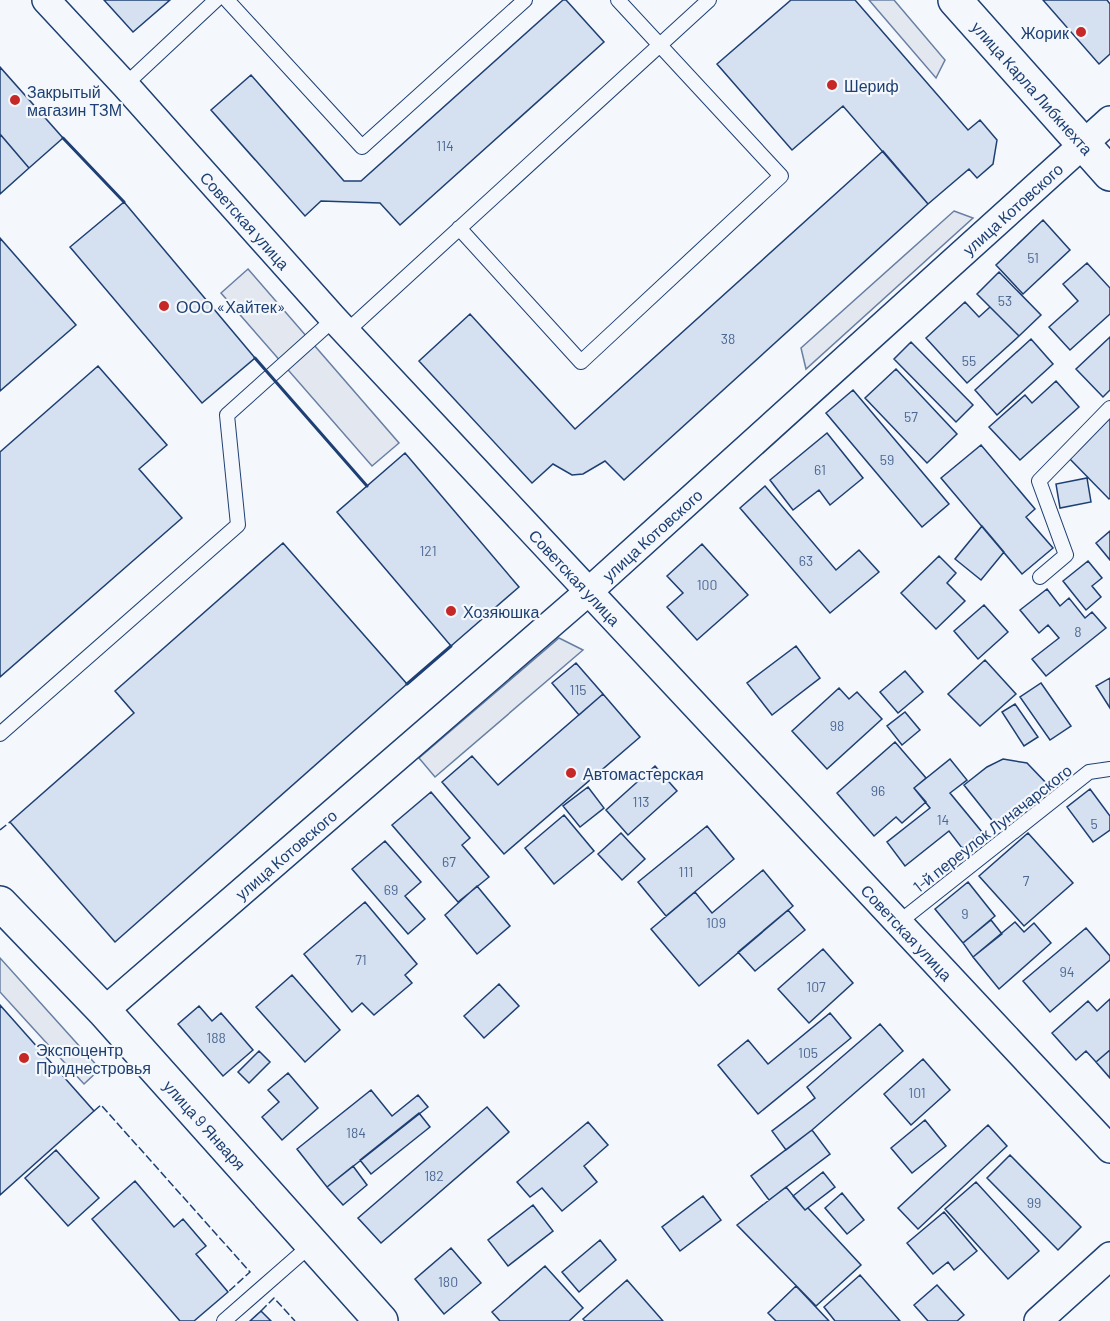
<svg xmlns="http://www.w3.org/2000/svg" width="1110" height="1321" viewBox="0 0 1110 1321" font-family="Barlow,sans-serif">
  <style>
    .parking { fill: #e3e8f0; stroke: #687fa3; stroke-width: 1.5 }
    .building { fill: #d5e0f0; stroke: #1d3f73; stroke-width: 1.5 }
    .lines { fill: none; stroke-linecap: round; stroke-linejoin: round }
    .lane-casing { stroke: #1d3f73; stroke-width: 16 }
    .street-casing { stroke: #1d3f73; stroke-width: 30 }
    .secondary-casing { stroke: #1d3f73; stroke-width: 36 }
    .primary-casing { stroke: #1d3f73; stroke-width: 36 }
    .lane { stroke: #f4f7fb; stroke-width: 14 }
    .street { stroke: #f4f7fb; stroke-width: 27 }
    .secondary { stroke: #f4f7fb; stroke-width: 33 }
    .primary { stroke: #f4f7fb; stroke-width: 33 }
    .fence { stroke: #1d3f73; stroke-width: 1.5; stroke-dasharray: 8 3; stroke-linecap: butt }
    .wall { stroke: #1d3f73; stroke-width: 3 }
    .poi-dot { fill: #c62828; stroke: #f4f7fb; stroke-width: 2 }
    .labels { text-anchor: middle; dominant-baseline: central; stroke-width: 4.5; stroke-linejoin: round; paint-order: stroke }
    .number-label { font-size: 14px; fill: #4b6792 }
    .poi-label { font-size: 16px; fill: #1d3f73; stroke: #f4f7fb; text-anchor: start }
    .street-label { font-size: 16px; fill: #1d3f73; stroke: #f4f7fb }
  </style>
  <rect width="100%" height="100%" fill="#f4f7fb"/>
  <path class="parking" d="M 869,0 L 894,0 L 945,60 L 936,78 Z
    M 954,211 L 973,218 L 806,369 L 801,348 Z
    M 248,269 L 399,443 L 372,466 L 221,293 Z
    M 559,638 L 583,650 L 435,777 L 419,758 Z
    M 0,958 L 100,1069 L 84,1084 L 0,992 Z"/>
  <path class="building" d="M 104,0 L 170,0 L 133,32 Z
    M 563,0 L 566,0 L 604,42 L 400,225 L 380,203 L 321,201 L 305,216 L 211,110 L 251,75 L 344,181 L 361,181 Z
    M 791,0 L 855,0 L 968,130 L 980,120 L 997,140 L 993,164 L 977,178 L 969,169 L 928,204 L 843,106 L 792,150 L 717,64 Z
    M 1043,0 L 1107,0 L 1110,4 L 1110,54 L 1099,64 Z
    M 0,67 L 63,138 L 29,168 L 0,134 Z
    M 0,134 L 29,168 L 0,194 Z
    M 883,151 L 928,204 L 624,480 L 605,461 L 583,474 L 572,475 L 553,464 L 532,483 L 419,361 L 470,314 L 575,429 Z
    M 124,202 L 255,358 L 202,403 L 70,247 Z
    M 1043,220 L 1070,250 L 1023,294 L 996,265 Z
    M 0,238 L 76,325 L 0,391 Z
    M 1087,263 L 1110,288 L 1110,314 L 1070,350 L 1049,327 L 1078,301 L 1063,284 Z
    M 999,272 L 1041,315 L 1019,336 L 977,294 Z
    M 965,302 L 979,317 L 990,307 L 1019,336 L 967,383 L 926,338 Z
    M 1110,337 L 1110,390 L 1103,397 L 1076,369 Z
    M 1031,339 L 1053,364 L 997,415 L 975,390 Z
    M 911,342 L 973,405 L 956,422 L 894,359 Z
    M 98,366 L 167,445 L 139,469 L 182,518 L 0,677 L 0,452 Z
    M 896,369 L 957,434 L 927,463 L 865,398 Z
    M 1056,381 L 1079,407 L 1020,460 L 989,427 L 1025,395 L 1032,403 Z
    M 853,390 L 949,504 L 922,527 L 826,413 Z
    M 1110,416 L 1110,498 L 1109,499 L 1068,457 Z
    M 827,433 L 863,478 L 830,505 L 819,490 L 793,510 L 770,480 Z
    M 981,445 L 1035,509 L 1026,517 L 1053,548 L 1022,574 L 941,478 Z
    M 405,453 L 519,587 L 451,646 L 337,512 Z
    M 1087,478 L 1091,502 L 1060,508 L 1056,484 Z
    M 765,486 L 836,570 L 859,550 L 879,572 L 830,613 L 740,508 Z
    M 982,526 L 1004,552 L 981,580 L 955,559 Z
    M 1110,531 L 1110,560 L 1096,543 Z
    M 283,543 L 407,684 L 115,942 L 10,822 L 134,713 L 115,691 Z
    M 702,544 L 748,595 L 697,640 L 667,607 L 683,593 L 667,576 Z
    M 939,556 L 956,573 L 947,583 L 965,601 L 936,629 L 901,593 Z
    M 1088,561 L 1102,578 L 1092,586 L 1101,597 L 1086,610 L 1063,581 Z
    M 1047,589 L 1060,606 L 1069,598 L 1085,618 L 1092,612 L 1106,628 L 1046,676 L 1032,659 L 1059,638 L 1048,625 L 1039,633 L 1020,610 Z
    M 984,605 L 1008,632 L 978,659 L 954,631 Z
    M 796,646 L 820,678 L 772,715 L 747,683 Z
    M 985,660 L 1016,694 L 980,726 L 948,694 Z
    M 576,663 L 603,694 L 579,715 L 552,683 Z
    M 905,671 L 923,692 L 898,713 L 880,692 Z
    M 1110,678 L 1110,708 L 1096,686 Z
    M 1041,683 L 1071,726 L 1050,740 L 1020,697 Z
    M 839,688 L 849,699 L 857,692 L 882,719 L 827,769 L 792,731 Z
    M 603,694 L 640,737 L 504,854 L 442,782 L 472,756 L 498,785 Z
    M 1015,704 L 1038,737 L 1024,746 L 1002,712 Z
    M 905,712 L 920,730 L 902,745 L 887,726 Z
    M 895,742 L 926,778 L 914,788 L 926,802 L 902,823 L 896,817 L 874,836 L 837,793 Z
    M 950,759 L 967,780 L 950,793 L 982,832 L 962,848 L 949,831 L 905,866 L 887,842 L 930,808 L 914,788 Z
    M 1003,759 L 1027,763 L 1048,785 L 995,824 L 964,785 L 987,767 Z
    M 655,766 L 677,791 L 628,835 L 606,810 Z
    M 588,787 L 604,808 L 580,827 L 563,806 Z
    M 1090,789 L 1110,816 L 1110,830 L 1093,842 L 1067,807 Z
    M 431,792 L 470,838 L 462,845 L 489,877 L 458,902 L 392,825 Z
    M 564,815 L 594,851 L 554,884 L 525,848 Z
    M 707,826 L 734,859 L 666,916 L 638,882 Z
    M 621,833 L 645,859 L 622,880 L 598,854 Z
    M 1028,833 L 1073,883 L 1024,926 L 979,876 Z
    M 385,841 L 421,882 L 405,896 L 425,919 L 408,934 L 352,869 Z
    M 763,870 L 793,906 L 699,986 L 651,929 L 695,892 L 712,913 Z
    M 968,882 L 995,916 L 963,943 L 935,909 Z
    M 477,886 L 510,926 L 477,954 L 445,915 Z
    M 365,902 L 417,964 L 405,975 L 412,983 L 374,1015 L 362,1003 L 352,1012 L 304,954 Z
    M 788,910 L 805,930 L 755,971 L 738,952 Z
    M 991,920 L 1002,934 L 973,957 L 963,943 Z
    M 1015,922 L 1024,932 L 1034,923 L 1051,943 L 999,989 L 973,957 Z
    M 1086,928 L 1110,956 L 1110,960 L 1050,1012 L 1023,981 Z
    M 823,949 L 853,983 L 809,1023 L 778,989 Z
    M 292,975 L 340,1030 L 305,1062 L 256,1007 Z
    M 499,984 L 519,1006 L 484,1038 L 464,1016 Z
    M 1110,999 L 1110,1050 L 1096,1062 L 1086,1051 L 1076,1060 L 1052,1033 L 1088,1001 L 1097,1011 Z
    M 0,1005 L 94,1111 L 0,1195 Z
    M 199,1006 L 212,1021 L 221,1013 L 253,1050 L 223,1076 L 178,1024 Z
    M 830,1013 L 851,1038 L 758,1114 L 718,1065 L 748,1040 L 768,1064 Z
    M 880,1024 L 903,1051 L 812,1130 L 786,1150 L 772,1131 L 815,1098 L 807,1087 Z
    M 1110,1050 L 1110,1078 L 1096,1062 Z
    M 259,1051 L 270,1062 L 249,1083 L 238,1072 Z
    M 923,1059 L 950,1090 L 911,1125 L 884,1094 Z
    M 288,1073 L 318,1108 L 282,1140 L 262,1117 L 279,1102 L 268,1090 Z
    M 371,1090 L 392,1116 L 418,1095 L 428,1107 L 327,1187 L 297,1149 Z
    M 487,1107 L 509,1132 L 381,1243 L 358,1218 Z
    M 419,1113 L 430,1127 L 371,1174 L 360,1160 Z
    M 925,1120 L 946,1146 L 912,1173 L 891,1148 Z
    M 588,1122 L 608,1145 L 584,1166 L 597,1182 L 562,1211 L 542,1188 L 530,1197 L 517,1182 Z
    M 988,1125 L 1007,1146 L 918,1229 L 898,1208 Z
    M 812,1130 L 830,1154 L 769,1200 L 751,1176 Z
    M 56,1150 L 99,1198 L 68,1226 L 25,1178 Z
    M 1010,1155 L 1081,1227 L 1058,1250 L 987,1178 Z
    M 353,1166 L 367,1185 L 343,1205 L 327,1187 Z
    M 823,1172 L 835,1187 L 805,1210 L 793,1196 Z
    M 135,1181 L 174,1227 L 183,1219 L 206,1246 L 196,1254 L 228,1292 L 194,1321 L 180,1321 L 92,1219 Z
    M 976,1182 L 1039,1251 L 1008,1279 L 945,1209 Z
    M 786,1187 L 805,1210 L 808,1208 L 861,1265 L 816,1306 L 737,1225 Z
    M 842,1193 L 864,1220 L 847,1234 L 825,1208 Z
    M 703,1196 L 721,1220 L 680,1251 L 662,1227 Z
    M 533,1205 L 553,1231 L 508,1266 L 488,1240 Z
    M 944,1212 L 977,1251 L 954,1270 L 948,1262 L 933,1274 L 907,1243 Z
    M 600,1240 L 616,1260 L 579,1292 L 562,1272 Z
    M 451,1248 L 481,1283 L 444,1314 L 415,1279 Z
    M 545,1266 L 583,1308 L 569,1321 L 500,1321 L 492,1312 Z
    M 860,1275 L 900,1321 L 835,1321 L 824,1307 Z
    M 627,1280 L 663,1321 L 585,1321 L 583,1319 Z
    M 937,1285 L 964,1315 L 957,1321 L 928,1321 L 914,1305 Z
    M 796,1286 L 829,1321 L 776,1321 L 768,1313 Z
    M 261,1311 L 271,1321 L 250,1321 Z"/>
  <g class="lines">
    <g class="lane-casing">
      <path id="lane" d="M 227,0 L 362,147 L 525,0
        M 125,85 L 216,0
        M 459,228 L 581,362 L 781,176 L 618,0
        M 346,332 L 709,0
        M 1040,577 L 1066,555 L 1039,481 L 1110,408
        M 0,734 L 238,525 L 227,415 L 334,319
        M 898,923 L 1089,772 L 1110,769
        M 224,1321 L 312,1244"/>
    </g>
    <g class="street-casing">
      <g id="street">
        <path id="s1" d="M 46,0 L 125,85 L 334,319 L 1110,1149"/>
        <path id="s2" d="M 104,1011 L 588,592 L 1110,120"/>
        <path d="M 1038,1321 L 1110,1256"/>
      </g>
    </g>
    <g class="secondary-casing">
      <g id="secondary">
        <path id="s3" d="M 0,903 L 104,1011 L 381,1321"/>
      </g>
    </g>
    <g class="primary-casing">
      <g id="primary">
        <path id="s4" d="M 955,0 L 1110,174"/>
      </g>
    </g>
    <use href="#lane" class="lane"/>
    <use href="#street" class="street"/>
    <use href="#secondary" class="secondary"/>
    <use href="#primary" class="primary"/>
    <path class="fence" d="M 0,830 L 10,822
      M 94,1111 L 101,1105 L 250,1272 L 228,1292
      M 261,1311 L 274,1298 L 295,1321"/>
    <path class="wall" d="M 63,138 L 124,202
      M 255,358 L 367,486
      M 407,684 L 451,646"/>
  </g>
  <g class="poi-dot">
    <circle cx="1081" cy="32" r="6"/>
    <circle cx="832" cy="85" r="6"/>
    <circle cx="15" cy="100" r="6"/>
    <circle cx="164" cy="306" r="6"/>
    <circle cx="451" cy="611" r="6"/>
    <circle cx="571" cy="773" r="6"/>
    <circle cx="24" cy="1058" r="6"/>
  </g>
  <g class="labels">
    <g class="number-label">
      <text x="445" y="145">114</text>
      <text x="1033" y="257">51</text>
      <text x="1005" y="300">53</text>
      <text x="728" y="338">38</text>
      <text x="969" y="360">55</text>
      <text x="911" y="416">57</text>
      <text x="887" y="459">59</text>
      <text x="820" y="469">61</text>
      <text x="428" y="550">121</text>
      <text x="806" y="560">63</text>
      <text x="707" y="584">100</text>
      <text x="1078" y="631">8</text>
      <text x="578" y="689">115</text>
      <text x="837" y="725">98</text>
      <text x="878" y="790">96</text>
      <text x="641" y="801">113</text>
      <text x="943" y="819">14</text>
      <text x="1094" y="823">5</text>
      <text x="449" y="861">67</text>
      <text x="686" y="871">111</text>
      <text x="1026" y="880">7</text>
      <text x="391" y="889">69</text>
      <text x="965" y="913">9</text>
      <text x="716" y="922">109</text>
      <text x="361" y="959">71</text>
      <text x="1067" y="971">94</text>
      <text x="816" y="986">107</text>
      <text x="216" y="1037">188</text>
      <text x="808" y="1052">105</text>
      <text x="917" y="1092">101</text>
      <text x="356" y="1132">184</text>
      <text x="434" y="1175">182</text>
      <text x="1034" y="1202">99</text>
      <text x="448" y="1281">180</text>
    </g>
    <g class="poi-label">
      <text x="1069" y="32" text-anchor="end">Жорик</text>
      <text x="844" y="85">Шериф</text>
      <text x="27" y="91">Закрытый<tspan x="27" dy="18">магазин ТЗМ</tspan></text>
      <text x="176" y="306">ООО «Хайтек»</text>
      <text x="463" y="611">Хозяюшка</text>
      <text x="583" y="773">Автомастерская</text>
      <text x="36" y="1049">Экспоцентр<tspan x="36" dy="18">Приднестровья</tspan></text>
    </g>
    <g class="street-label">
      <text stroke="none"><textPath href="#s4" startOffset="117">улица Карла Либкнехта</textPath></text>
      <text stroke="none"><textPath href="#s2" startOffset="1212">улица Котовского</textPath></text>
      <text stroke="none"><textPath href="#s1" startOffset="297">Советская улица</textPath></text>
      <text stroke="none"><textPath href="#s2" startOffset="726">улица Котовского</textPath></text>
      <text stroke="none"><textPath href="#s1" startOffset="783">Советская улица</textPath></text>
      <text transform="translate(992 828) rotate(-38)">1-й переулок Луначарского</text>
      <text stroke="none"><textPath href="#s2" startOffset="240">улица Котовского</textPath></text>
      <text stroke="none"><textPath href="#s1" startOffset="1269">Советская улица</textPath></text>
      <text stroke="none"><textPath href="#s3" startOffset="302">улица 9 Января</textPath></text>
    </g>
  </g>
</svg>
